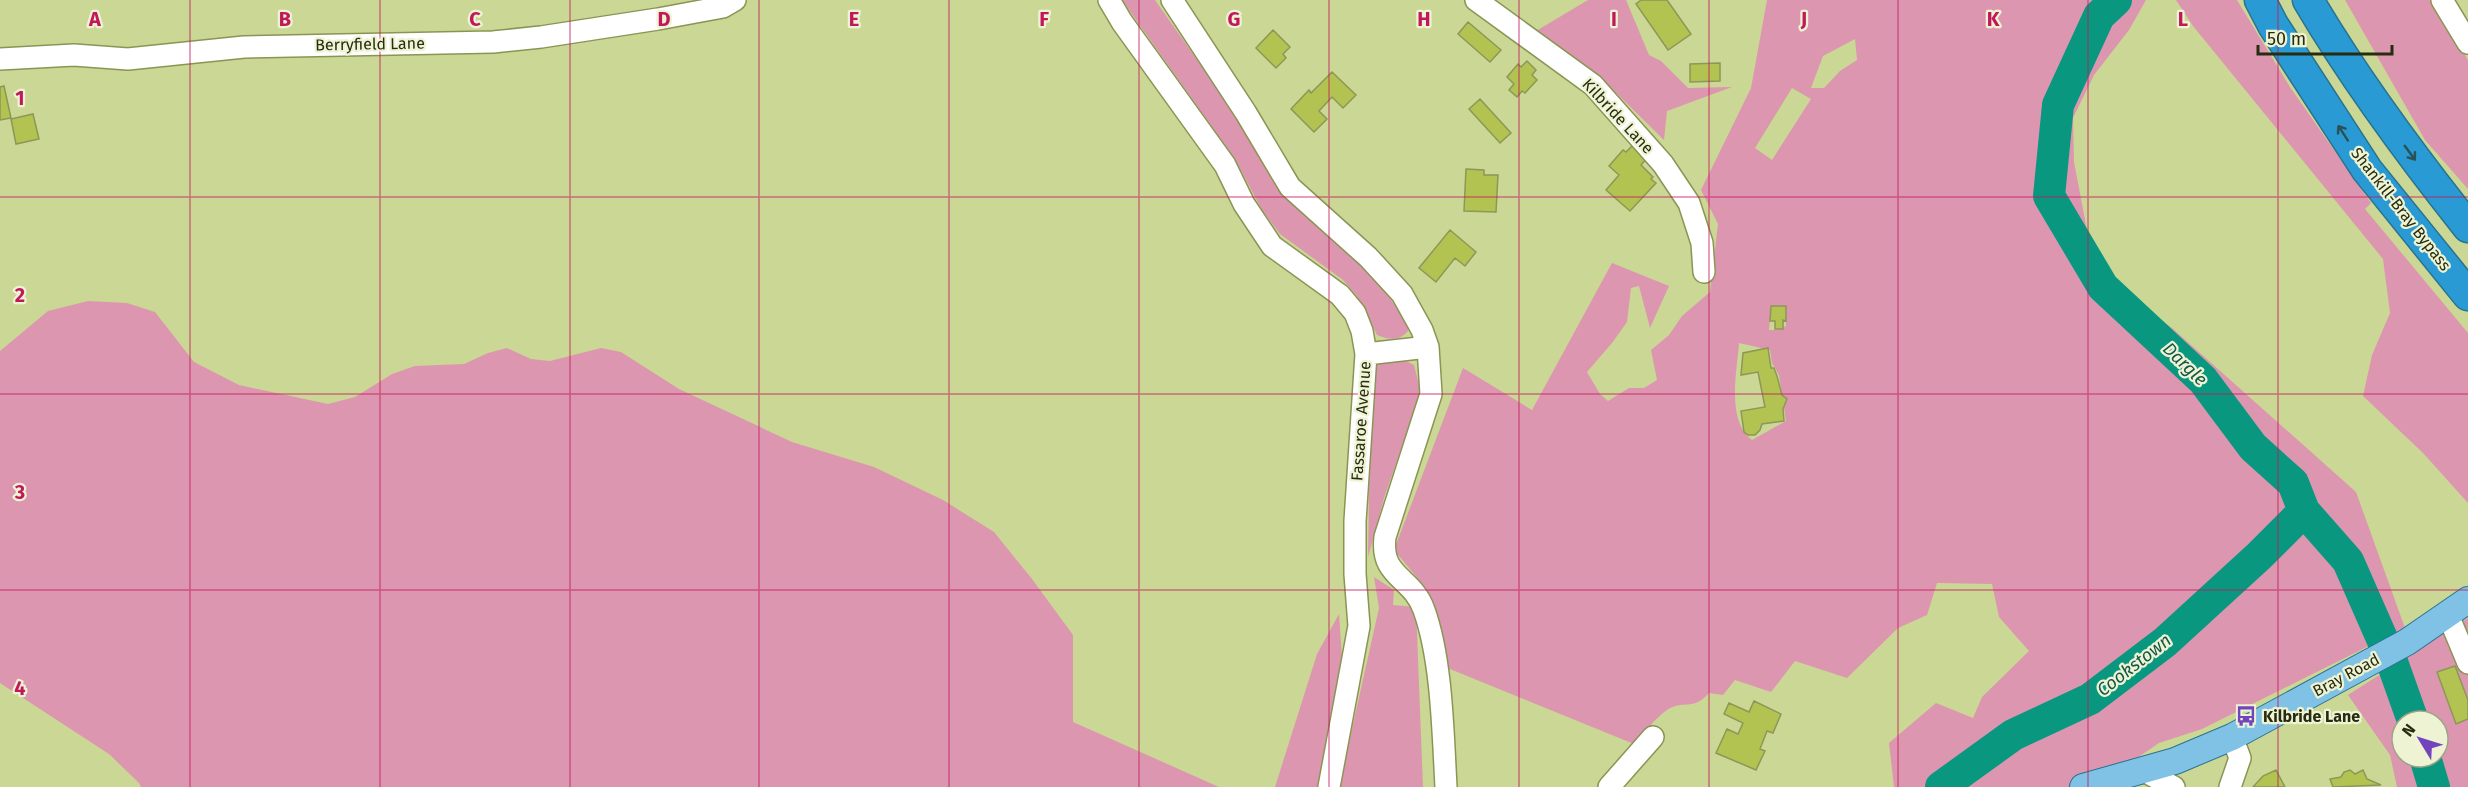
<svg xmlns="http://www.w3.org/2000/svg" width="2468" height="787" viewBox="0 0 2468 787" font-family="'Fira Sans',sans-serif">
  <style>
    .green { fill: #dd96b0; fill-rule: evenodd }
    .lines { fill: none; stroke-linecap: round; stroke-linejoin: round }
    .river { stroke: #099780; stroke-width: 32 }
    .building { fill: #b3c352; stroke: #8d9757; stroke-width: 1.5 }
    .minor-casing { stroke: #8a9554; stroke-width: 24 }
    .major-casing { stroke: #28738f; stroke-width: 28 }
    .highway-casing { stroke: #28738f; stroke-width: 33 }
    .minor { stroke: #fff; stroke-width: 21 }
    .major { stroke: #7fc2e5; stroke-width: 26 }
    .highway { stroke: #299ad3; stroke-width: 30 }
    .oneway { stroke: #285255 }
    .grid { fill: none; stroke: #c2185b; stroke-width: 1.5; stroke-opacity: 0.55 }
    .labels { text-anchor: middle; dominant-baseline: central; stroke-width: 4.5; stroke-linejoin: round; paint-order: stroke }
    .street-label { font-size: 16px; fill: #272b11; stroke: #eef4d3 }
    .poi-label { font-size: 16px; font-weight: bold; fill: #272b11; stroke: #eef4d3; text-anchor: start }
    .water-label { font-size: 18px; font-style: italic; fill: #145649; stroke: #eef4d3 }
    .grid-label { font-size: 20px; text-anchor: middle; font-weight: bold; fill: #c2185b; stroke: #eef4d3; stroke-width: 4.5; stroke-linejoin: round; paint-order: stroke }
  </style>
  <rect width="100%" height="100%" fill="#cbd794"/>
  <path class="green" d="M 1122,0 L 1155,0 L 1210,78 L 1385,291 L 1408,325 L 1408,331 C 1400,341 1389,340 1377,335 L 1357,296 L 1343,280 L 1280,234 L 1262,210 L 1236,161 Z
    M 1588,0 L 1626,0 L 1649,55 L 1661,61 L 1688,88 L 1732,87 L 1667,111 L 1664,140 L 1601,78 L 1536,31 Z
    M 1767,0 L 2146,0 L 2129,30 L 2094,75 L 2073,118 L 2074,162 L 2087,230 L 2124,293 L 2172,328 L 2356,492 L 2405,628 L 2202,729 L 2159,743 L 2102,782 L 2119,787 L 1894,787 L 1889,743 L 1936,703 L 1973,718 L 1982,697 L 2029,651 L 1999,617 L 1992,584 L 1937,583 L 1927,615 L 1898,628 L 1847,678 L 1795,661 L 1771,692 L 1735,680 L 1723,695 L 1709,693 C 1692,712 1683,699 1667,710 C 1655,718 1645,733 1634,744 L 1445,667 L 1429,602 L 1419,580 L 1394,550 L 1463,368 L 1532,410 L 1612,263 L 1669,286 L 1650,328 L 1639,286 L 1631,288 L 1627,322 L 1612,343 L 1587,372 L 1600,394 L 1608,401 L 1629,388 L 1644,388 L 1657,380 L 1651,350 L 1669,335 L 1682,316 L 1710,292 L 1718,224 L 1701,190 L 1751,88 ZM 1855,39 L 1857,60 L 1840,71 L 1824,88 L 1811,88 L 1823,56 ZM 1792,88 L 1811,99 L 1772,160 L 1755,148 ZM 1786,306 L 1786,326 L 1777,330 L 1769,330 L 1771,307 ZM 1739,343 L 1770,350 L 1772,363 L 1779,375 L 1786,421 L 1752,440 C 1726,420 1737,372 1739,343 Z
    M 2176,0 L 2237,0 L 2290,87 L 2371,203 L 2365,209 L 2468,333 L 2468,503 L 2423,453 L 2363,396 L 2372,355 L 2390,313 L 2383,259 L 2193,26 Z
    M 2345,0 L 2432,0 L 2468,60 L 2468,189 L 2425,140 Z
    M 88,301 L 127,303 L 155,312 L 194,362 L 239,385 L 328,404 L 355,397 L 392,374 L 415,366 L 464,364 L 488,353 L 507,348 L 531,359 L 550,361 L 601,348 L 621,352 L 679,389 L 792,442 L 874,467 L 943,500 L 994,532 L 1032,579 L 1073,635 L 1073,722 L 1219,787 L 141,787 L 139,783 L 109,754 L 0,683 L 0,351 L 48,311 Z
    M 1402,359 L 1414,365 L 1419,385 L 1419,397 L 1384,498 L 1368,557 L 1370,428 L 1375,365 L 1381,361 Z
    M 1374,577 L 1394,590 L 1393,605 L 1416,607 L 1423,787 L 1339,787 L 1379,608 Z
    M 1339,614 L 1342,658 L 1319,787 L 1275,787 L 1317,654 Z
    M 2468,618 L 2468,787 L 2397,787 L 2390,755 L 2348,695 ZM 2402,721 L 2438,721 L 2438,757 L 2402,757 Z"/>
  <g class="lines">
    <path class="river" d="M 2116,0 L 2099,16 L 2058,105 L 2049,196 L 2103,287 L 2203,380 L 2253,447 L 2293,483 L 2304,511 L 2348,561 L 2391,659 L 2413,721
      M 2425,757 L 2434,787
      M 1941,787 L 2013,735 L 2090,699 L 2165,642 L 2259,556 L 2304,511"/>
  </g>
  <path class="building" d="M 1641,0 L 1667,0 L 1691,34 L 1668,50 L 1636,4 Z
    M 1468,22 L 1501,50 L 1490,62 L 1458,34 Z
    M 1273,30 L 1290,47 L 1283,54 L 1286,58 L 1276,68 L 1256,48 Z
    M 1527,61 L 1536,70 L 1532,75 L 1537,80 L 1525,93 L 1522,91 L 1517,97 L 1509,90 L 1514,84 L 1507,77 L 1518,64 L 1521,67 Z
    M 1720,63 L 1720,81 L 1690,82 L 1690,64 Z
    M 1332,72 L 1356,95 L 1343,108 L 1332,97 L 1319,111 L 1327,119 L 1314,132 L 1291,109 L 1309,90 L 1311,93 Z
    M 4,86 L 11,118 L 0,120 L 0,87 Z
    M 1480,99 L 1511,133 L 1500,143 L 1469,109 Z
    M 33,114 L 39,139 L 16,144 L 11,119 Z
    M 1633,145 L 1647,158 L 1641,165 L 1653,177 L 1651,179 L 1656,183 L 1630,211 L 1606,190 L 1619,175 L 1609,166 L 1623,150 L 1626,152 Z
    M 1466,169 L 1484,170 L 1484,175 L 1498,175 L 1496,212 L 1464,211 Z
    M 1450,230 L 1476,252 L 1465,266 L 1455,258 L 1436,282 L 1419,268 Z
    M 1771,306 L 1786,306 L 1786,321 L 1783,320 L 1783,329 L 1775,329 L 1775,321 L 1770,321 Z
    M 1768,348 L 1771,368 L 1774,368 L 1777,376 L 1782,395 L 1787,399 L 1783,409 L 1784,421 L 1762,424 L 1760,430 L 1755,435 L 1748,435 L 1744,432 L 1741,411 L 1765,407 L 1758,372 L 1741,375 L 1743,353 Z
    M 2455,666 L 2468,700 L 2468,719 L 2456,724 L 2437,672 Z
    M 1754,701 L 1781,714 L 1773,733 L 1767,731 L 1760,749 L 1765,751 L 1756,770 L 1716,753 L 1727,729 L 1738,734 L 1743,723 L 1724,714 L 1729,703 L 1749,712 Z
    M 2276,770 L 2285,787 L 2253,787 L 2263,776 Z
    M 2350,770 L 2355,774 L 2363,770 L 2367,779 L 2381,785 L 2333,787 L 2330,779 L 2341,777 L 2344,772 Z"/>
  <g class="lines">
    <g class="minor-casing">
      <path id="minor" d="M 1109,0 L 1122,22 L 1225,165 L 1244,204 L 1272,246 L 1340,295 L 1355,313 L 1362,331 L 1366,354 L 1355,521 L 1355,574 L 1359,626 L 1329,787
        M 1172,0 L 1246,113 L 1290,187 L 1368,257 L 1402,294 L 1422,330 L 1428,347 L 1431,394 L 1385,537 C 1380,578 1412,576 1424,610 C 1442,660 1443,734 1446,787
        M 1476,0 L 1593,85 L 1663,164 L 1689,203 L 1702,243 L 1704,272
        M 2442,0 L 2468,43
        M 0,59 L 74,55 L 128,59 L 244,47 L 493,42 L 541,37 L 658,19 L 723,7 L 735,0
        M 1366,354 L 1428,347
        M 2448,615 L 2468,663
        M 2142,770 L 2174,787
        M 1609,787 L 1653,737
        M 2230,787 L 2240,758 L 2232,737"/>
    </g>
    <g class="major-casing">
      <path id="major" d="M 2083,787 L 2175,761 L 2232,737 L 2407,642 L 2468,600"/>
    </g>
    <g class="highway-casing">
      <path id="highway" d="M 2260,0 L 2273,25 L 2367,170 L 2468,295
        M 2308,0 C 2355,80 2410,154 2468,227"/>
    </g>
    <use href="#minor" class="minor"/>
    <use href="#major" class="major"/>
    <use href="#highway" class="highway"/>
  </g>
  <defs><path id="oneway-shaft" d="M-6 0H5M1.5-3L5.5 0L1.5 3" fill="none" stroke-width="1.6" stroke-linecap="round" stroke-linejoin="round" transform="scale(1.5)"/></defs>
  <g class="oneway">
    <use href="#oneway-shaft" transform="translate(2343 133) rotate(-123)"/>
    <use href="#oneway-shaft" transform="translate(2410 153) rotate(54)"/>
  </g>
  <path class="grid" d="M 190,0 L 190,787M 380,0 L 380,787M 570,0 L 570,787M 759,0 L 759,787M 949,0 L 949,787M 1139,0 L 1139,787M 1329,0 L 1329,787M 1519,0 L 1519,787M 1709,0 L 1709,787M 1898,0 L 1898,787M 2088,0 L 2088,787M 2278,0 L 2278,787M 0,197 L 2468,197M 0,394 L 2468,394M 0,590 L 2468,590"/>
  <defs>
    <g id="bus-bare" transform="scale(1.62)"><path d="M-5-6H5V4H4V6H2V4H-2V6H-4V4H-5ZM-3.5-4V0h7V-4ZM-3.5 1.2v1.5H-2V1.2ZM2 1.2v1.5H3.5V1.2Z" fill="#7245bd" stroke="#eef4d3" stroke-width="2.5" paint-order="stroke"/></g>
  </defs>
  <g fill-rule="evenodd">
    <use href="#bus-bare" x="2246" y="716"/>
  </g>
  <g class="labels">
    <g class="street-label">
      <text transform="translate(370 44) rotate(-1)">Berryfield Lane</text>
      <text transform="translate(1618 116) rotate(47)">Kilbride Lane</text>
      <text transform="translate(2401 209) rotate(52)">Shankill-Bray Bypass</text>
      <text transform="translate(1361 421) rotate(-86)">Fassaroe Avenue</text>
      <text transform="translate(2346 675) rotate(-28)">Bray Road</text>
    </g>
    <g class="poi-label">
      <text x="2263" y="716">Kilbride Lane</text>
    </g>
    <g class="water-label">
      <text transform="translate(2185 364) rotate(44)">Dargle</text>
      <text transform="translate(2134 665) rotate(-38)">Cookstown</text>
    </g>
  </g>
  <g class="grid-label">
    <text x="95" y="26">A</text>
    <text x="285" y="26">B</text>
    <text x="475" y="26">C</text>
    <text x="664" y="26">D</text>
    <text x="854" y="26">E</text>
    <text x="1044" y="26">F</text>
    <text x="1234" y="26">G</text>
    <text x="1424" y="26">H</text>
    <text x="1614" y="26">I</text>
    <text x="1804" y="26">J</text>
    <text x="1993" y="26">K</text>
    <text x="2183" y="26">L</text>
    <text x="20" y="105">1</text>
    <text x="20" y="302">2</text>
    <text x="20" y="499">3</text>
    <text x="20" y="695">4</text>
  </g>
  <g transform="translate(2420 739) rotate(308)"><circle r="28" fill="#eef4d3" stroke="#9ea485" stroke-width="1.5"/>
  <path d="M0-4.5L10 22L0 15L-10 22Z" fill="#7245bd"/>
  <text y="-9" font-size="16" font-weight="bold" text-anchor="middle" fill="#272b11">N</text>
  </g>
  <path d="M2258 45v9h134v-9" fill="none" stroke="#272b11" stroke-width="3"/>
  <text x="2267" y="45" font-size="18" fill="#272b11" stroke="#eef4d3" stroke-width="4.5" paint-order="stroke">50 m</text>
</svg>
